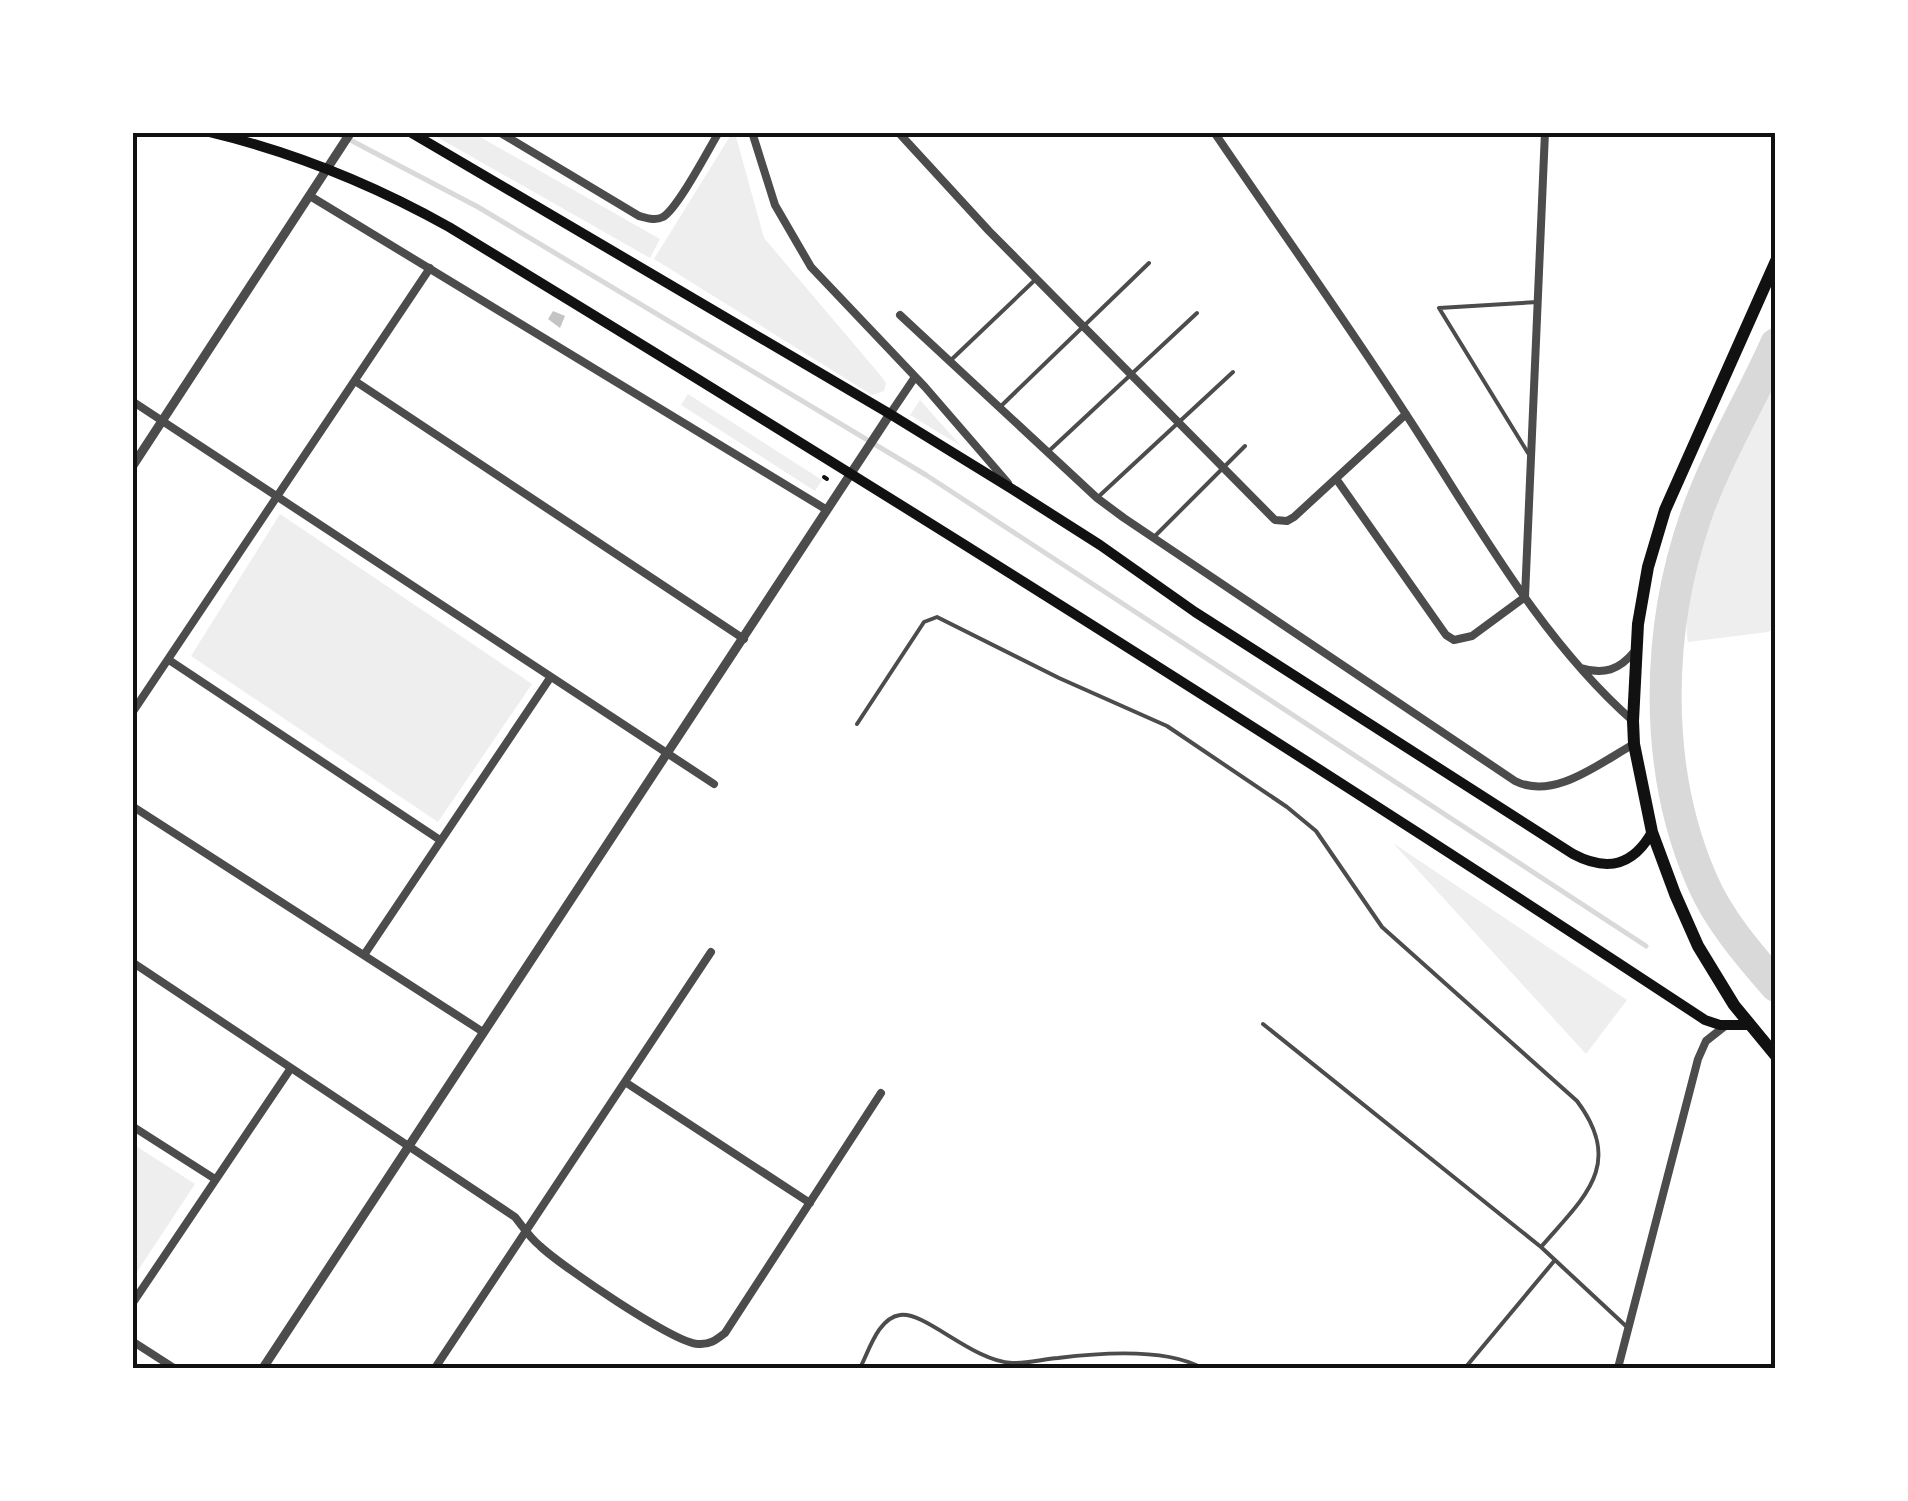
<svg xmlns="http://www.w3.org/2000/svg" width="1908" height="1501" viewBox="0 0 1908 1501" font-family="Raleway,sans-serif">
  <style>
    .green { fill: #eee }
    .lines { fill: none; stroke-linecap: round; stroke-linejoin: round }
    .stream { stroke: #d9d9d9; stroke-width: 5 }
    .river { stroke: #d9d9d9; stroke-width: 32 }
    .building { fill: #c4c4c4 }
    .path { stroke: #111; stroke-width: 4 }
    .service { stroke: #4c4c4c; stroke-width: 4 }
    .minor { stroke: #4c4c4c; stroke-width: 8 }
    .tertiary { stroke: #4c4c4c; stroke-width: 9 }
    .secondary { stroke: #111; stroke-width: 10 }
    .trunk { stroke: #111; stroke-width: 12 }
    .neatline { fill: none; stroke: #111; stroke-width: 4 }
  </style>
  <rect width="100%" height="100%" fill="#fff"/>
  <path class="green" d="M 430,133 L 473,133 L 660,239 L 650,258 Z
    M 732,133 L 735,133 L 764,238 L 881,376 L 886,383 L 884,391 L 872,395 L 654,259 Z
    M 1775,377 L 1775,628 L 1768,632 L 1688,642 C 1675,582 1747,434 1775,377 Z
    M 688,394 L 822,480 L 815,491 L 681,405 Z
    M 920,400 L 961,446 L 910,415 Z
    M 280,514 L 532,684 L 438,822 L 191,656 Z
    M 1393,843 L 1627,1000 L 1586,1054 Z
    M 133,1144 L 195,1184 L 133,1278 Z"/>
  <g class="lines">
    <path class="stream" d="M 335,132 L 478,207 L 926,475 L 1646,946"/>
    <path class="river" d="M 1776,344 C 1750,402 1717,456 1696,516 C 1656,630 1653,769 1702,881 C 1718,919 1749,955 1776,986"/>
  </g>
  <path class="building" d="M 553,311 L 565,316 L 560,328 L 548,319 Z"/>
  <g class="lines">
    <path class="path" d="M 824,477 L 827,479"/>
    <path class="service" d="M 950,361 L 1036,279
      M 1000,407 L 1149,263
      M 1050,450 L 1197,313
      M 1528,453 L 1439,308 L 1538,302
      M 1097,498 L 1233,372
      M 1153,538 L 1245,446
      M 857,724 L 924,622 L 937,617 L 1059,678 L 1167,726 L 1287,807 L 1316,831 L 1382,927 L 1577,1101 C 1625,1165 1584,1197 1541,1247
      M 1263,1024 L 1541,1247 L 1628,1328
      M 860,1368 C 869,1351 878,1318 900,1315 C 925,1311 972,1361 1012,1363 C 1026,1364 1043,1359 1058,1358 C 1098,1353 1166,1348 1202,1368
      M 1465,1368 L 1555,1260"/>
    <path class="minor" d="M 499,132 L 639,216 C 647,218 655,221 663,217 C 678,208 708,150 719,132
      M 752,132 L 775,205 L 811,267 L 925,387 L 1008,483
      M 898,132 L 989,231 L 1275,520 L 1287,521 L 1294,517 L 1406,414
      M 1214,132 C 1280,229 1348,324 1411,422 C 1478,525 1540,639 1633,721
      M 310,196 L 827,510
      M 900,315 L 1097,498 L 1124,518 L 1515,781 C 1554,801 1601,762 1634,744
      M 355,381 L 744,639
      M 132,401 L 714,784
      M 890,414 L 915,377
      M 1337,480 L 1446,635 L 1454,640 L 1472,636 L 1525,597 L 1545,132
      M 169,660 L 440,840
      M 1581,668 C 1604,675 1619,670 1634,652
      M 132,713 L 430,268
      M 132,806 L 483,1032
      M 364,955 L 550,678
      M 132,962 L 515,1217 C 523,1227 530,1238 540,1246 C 561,1266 674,1343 698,1344 C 710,1345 716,1340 725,1333 L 881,1093
      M 625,1082 L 810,1203
      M 132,1126 L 215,1179
      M 132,1304 L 291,1068
      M 132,1341 L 174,1368
      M 435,1368 L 711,952
      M 1618,1368 L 1698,1059 L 1706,1041 L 1725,1026"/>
    <path class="tertiary" d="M 132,467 L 351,132
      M 263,1368 L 890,414"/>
    <path class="secondary" d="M 209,132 C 293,152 374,185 449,227 C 872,484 1291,747 1705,1020 L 1720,1025 L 1748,1025
      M 410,132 L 890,414 L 1012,489 L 1100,545 L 1195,612 L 1573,854 C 1607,872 1633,866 1652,832"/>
    <path class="trunk" d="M 1776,261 L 1665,510 L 1648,567 L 1638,624 L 1633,721 L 1634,744 L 1652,832 L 1675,894 L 1698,946 L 1734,1005 L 1776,1056"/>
  </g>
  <rect width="1908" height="1501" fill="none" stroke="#ffffff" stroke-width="270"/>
  <rect x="135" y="135" width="1638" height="1231" class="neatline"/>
</svg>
